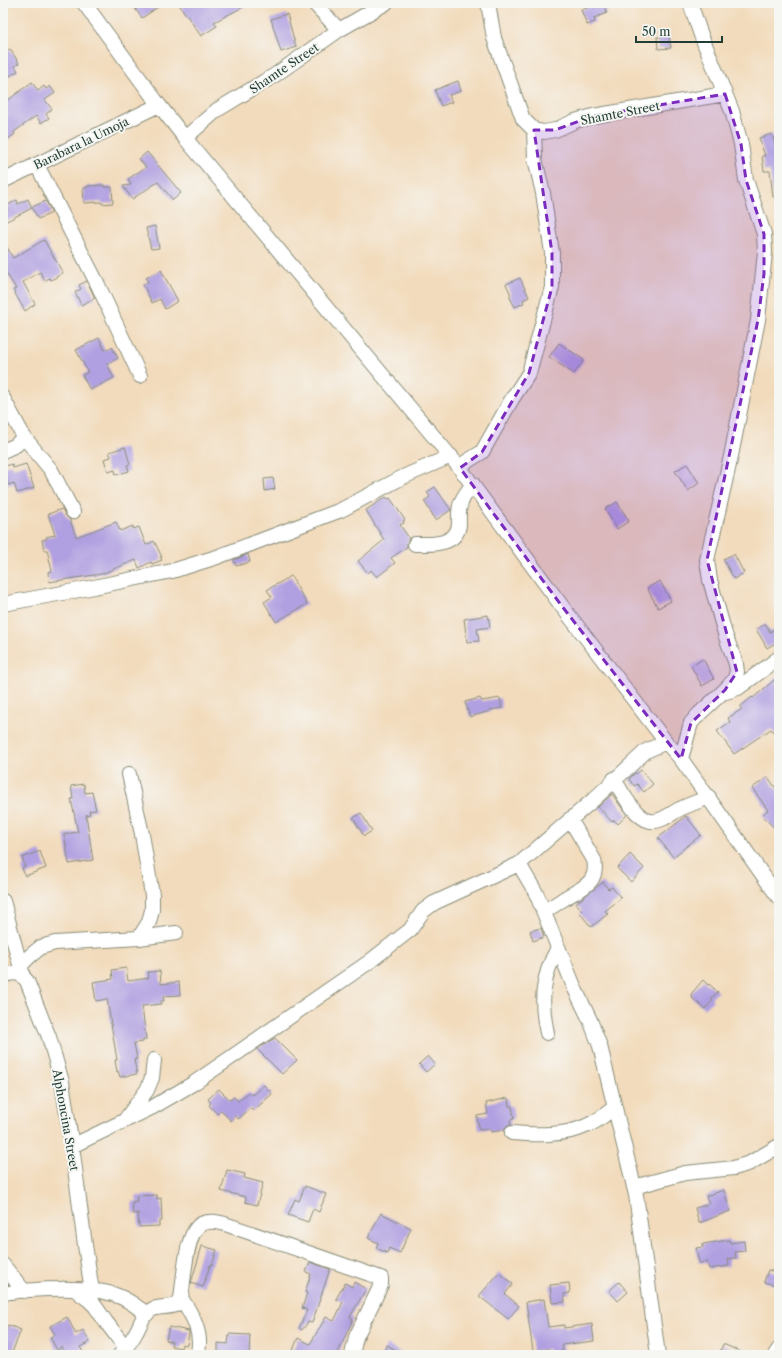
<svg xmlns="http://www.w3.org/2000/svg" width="782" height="1358" viewBox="0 0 782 1358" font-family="'Libre Caslon Text',serif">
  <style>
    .building { fill: #b1a0e1 }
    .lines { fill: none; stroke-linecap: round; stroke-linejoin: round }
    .minor-casing { stroke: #888c78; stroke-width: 16 }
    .minor { stroke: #fff; stroke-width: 14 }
    .marked { fill: #7b2cbf; fill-opacity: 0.2; stroke: #7b2cbf; stroke-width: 3; stroke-dasharray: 8 5; stroke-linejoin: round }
    .labels { text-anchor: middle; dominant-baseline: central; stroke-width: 4; stroke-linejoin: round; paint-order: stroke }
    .street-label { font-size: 12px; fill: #1f3d34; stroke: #f6f6f2 }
  </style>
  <rect width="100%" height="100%" fill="#f6f6f2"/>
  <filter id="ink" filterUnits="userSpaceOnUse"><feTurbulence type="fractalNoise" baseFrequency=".025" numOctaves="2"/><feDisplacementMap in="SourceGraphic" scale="8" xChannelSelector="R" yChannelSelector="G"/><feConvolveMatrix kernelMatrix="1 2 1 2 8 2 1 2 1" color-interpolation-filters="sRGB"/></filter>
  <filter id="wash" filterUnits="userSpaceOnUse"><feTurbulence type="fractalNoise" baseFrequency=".012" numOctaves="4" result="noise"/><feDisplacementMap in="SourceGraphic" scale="16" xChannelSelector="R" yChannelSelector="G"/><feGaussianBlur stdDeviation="0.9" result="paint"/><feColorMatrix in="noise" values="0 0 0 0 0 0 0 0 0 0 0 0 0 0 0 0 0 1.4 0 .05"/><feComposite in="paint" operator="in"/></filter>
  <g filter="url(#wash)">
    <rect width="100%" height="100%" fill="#f2dbbc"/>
    <g id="blocks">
      <path class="building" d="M 131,3 L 164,3 L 142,18 Z
        M 178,3 L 251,3 L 214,22 L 217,26 L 201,36 Z
        M 600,3 L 603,3 L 607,13 L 594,18 L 595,22 L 587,25 L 581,10 Z
        M 287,14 L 296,47 L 281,52 L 271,19 Z
        M 669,36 L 671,48 L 658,49 L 657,37 Z
        M 10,49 L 19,63 L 15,66 L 18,71 L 3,80 L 3,53 Z
        M 458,81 L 461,91 L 449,95 L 452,102 L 441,106 L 435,90 Z
        M 32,82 L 38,91 L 44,86 L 46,89 L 50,86 L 55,93 L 45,100 L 52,109 L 46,114 L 49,118 L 41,123 L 36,116 L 14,132 L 15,134 L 3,143 L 3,104 Z
        M 772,134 L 777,150 L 776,150 L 779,170 L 779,197 L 773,197 L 770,171 L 764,171 L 762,156 L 765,156 L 759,138 Z
        M 147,152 L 181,193 L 173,200 L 158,182 L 132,199 L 123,186 L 131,185 L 128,179 L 146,167 L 139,159 Z
        M 104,185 L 104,187 L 112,187 L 113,203 L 102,204 L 101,202 L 84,203 L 83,188 L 87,188 L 87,186 Z
        M 28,199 L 32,208 L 3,223 L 3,212 L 8,209 L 6,206 L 17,200 L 18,204 Z
        M 46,201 L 52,213 L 38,219 L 32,207 Z
        M 155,226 L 159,248 L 151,249 L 146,228 Z
        M 3,240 L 13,258 L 44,240 L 63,273 L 51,280 L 49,278 L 45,281 L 40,272 L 23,282 L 35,304 L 25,311 L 13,290 L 16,289 L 6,272 L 3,274 Z
        M 161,270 L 178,301 L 165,309 L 160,299 L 152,303 L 143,284 L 148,282 L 146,278 Z
        M 520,278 L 529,297 L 523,300 L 524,303 L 515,307 L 509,296 L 511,295 L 506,284 Z
        M 87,281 L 95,298 L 81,305 L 75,292 L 81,289 L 79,285 Z
        M 99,338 L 105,350 L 112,347 L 118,358 L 107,364 L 114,378 L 90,390 L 82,375 L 88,372 L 76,350 Z
        M 559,343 L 584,360 L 574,374 L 549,357 Z
        M 125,447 L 130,464 L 127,465 L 129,471 L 116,475 L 115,470 L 108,472 L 104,459 L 111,457 L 109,452 Z
        M 12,464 L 13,468 L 26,464 L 34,488 L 17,493 L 14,483 L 8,485 L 3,467 Z
        M 687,464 L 699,483 L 688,491 L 675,471 Z
        M 273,478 L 275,489 L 265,491 L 264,479 Z
        M 435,487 L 451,510 L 436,520 L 424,501 L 430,497 L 427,492 Z
        M 386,497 L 388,499 L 390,498 L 405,520 L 403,521 L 404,523 L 400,525 L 409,538 L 407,544 L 407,547 L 391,558 L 395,563 L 377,577 L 371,570 L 368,573 L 358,561 L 384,540 L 366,510 Z
        M 617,502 L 629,521 L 617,529 L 605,509 Z
        M 62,509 L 66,516 L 70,520 L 76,537 L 116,522 L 120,531 L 133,526 L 133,529 L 139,527 L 146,545 L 154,541 L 162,557 L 160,557 L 162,560 L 152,564 L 151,562 L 139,568 L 136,560 L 101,574 L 49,582 L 48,572 L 52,571 L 47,550 L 44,550 L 42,540 L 47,539 L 46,537 L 55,535 L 48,514 Z
        M 248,554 L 250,562 L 236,566 L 234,560 Z
        M 734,554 L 744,573 L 734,579 L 723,559 Z
        M 291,576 L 307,604 L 276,622 L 264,602 L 272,597 L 267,590 Z
        M 660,581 L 671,601 L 658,608 L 647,588 Z
        M 488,615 L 490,627 L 477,629 L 479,641 L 467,642 L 464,619 Z
        M 766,624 L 770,632 L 773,630 L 779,640 L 779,641 L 767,648 L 756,629 Z
        M 703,659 L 714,679 L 702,686 L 691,666 Z
        M 779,676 L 779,739 L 771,729 L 734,754 L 717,731 L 730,722 L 728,718 L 742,709 L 740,707 L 752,697 L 753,698 Z
        M 480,698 L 482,701 L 500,698 L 502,708 L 490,710 L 490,711 L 470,717 L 465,702 Z
        M 641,770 L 653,784 L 644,792 L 637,784 L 634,786 L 629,779 L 635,773 L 636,774 Z
        M 768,777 L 779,793 L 779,833 L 762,815 L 768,810 L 752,788 Z
        M 84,784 L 85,793 L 92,792 L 96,810 L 89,811 L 90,814 L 86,815 L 93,860 L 69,864 L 64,834 L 78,832 L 71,799 L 73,799 L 71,786 Z
        M 612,794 L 627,815 L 618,824 L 614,820 L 612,822 L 598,807 Z
        M 361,813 L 372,831 L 364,836 L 353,818 Z
        M 686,816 L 701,835 L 673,857 L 658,838 Z
        M 40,851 L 46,868 L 25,876 L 22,868 L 25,866 L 22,858 Z
        M 630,854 L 644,868 L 631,882 L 617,868 Z
        M 603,882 L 608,889 L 612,887 L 621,898 L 605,911 L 608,914 L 591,927 L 580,913 L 582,911 L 576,903 Z
        M 541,928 L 544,937 L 533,941 L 530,931 Z
        M 126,968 L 128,981 L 149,978 L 148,972 L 160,971 L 161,984 L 179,982 L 180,995 L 163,996 L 164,1001 L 161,1001 L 161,1004 L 142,1006 L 146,1040 L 143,1040 L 143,1042 L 134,1043 L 137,1059 L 134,1060 L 137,1074 L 120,1077 L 118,1071 L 117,1072 L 115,1060 L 117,1060 L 107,999 L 96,1001 L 93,982 L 113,979 L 112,970 Z
        M 703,980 L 708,985 L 709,984 L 718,992 L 711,998 L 713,1000 L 705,1009 L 692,998 L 693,997 L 691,994 Z
        M 275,1038 L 297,1060 L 282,1074 L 257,1049 Z
        M 428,1056 L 435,1064 L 426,1072 L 419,1064 Z
        M 264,1085 L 272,1094 L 253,1111 L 251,1108 L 238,1119 L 235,1116 L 231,1121 L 221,1110 L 217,1114 L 209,1105 L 211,1103 L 208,1099 L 219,1089 L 230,1100 L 234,1097 L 238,1101 L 249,1092 L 252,1095 Z
        M 508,1098 L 509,1106 L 512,1106 L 514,1119 L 510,1120 L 511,1125 L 508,1126 L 504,1130 L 491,1132 L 490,1129 L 479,1130 L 477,1116 L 488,1114 L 486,1103 Z
        M 227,1170 L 245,1174 L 244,1178 L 263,1183 L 257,1205 L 245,1202 L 246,1197 L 221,1191 Z
        M 305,1186 L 326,1194 L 319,1212 L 313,1209 L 308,1222 L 288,1215 L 295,1199 L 299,1201 Z
        M 724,1190 L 730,1211 L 699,1223 L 695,1208 L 709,1204 L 706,1196 Z
        M 157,1195 L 157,1199 L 161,1198 L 162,1221 L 159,1221 L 159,1226 L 139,1227 L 138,1213 L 133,1214 L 132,1202 L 137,1201 L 136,1196 Z
        M 381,1213 L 411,1228 L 400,1253 L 389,1248 L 387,1253 L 376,1248 L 378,1243 L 368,1238 Z
        M 729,1240 L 730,1243 L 744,1241 L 745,1251 L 735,1252 L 736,1258 L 728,1259 L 729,1266 L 709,1269 L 707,1262 L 699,1263 L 696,1248 L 703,1247 L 703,1244 Z
        M 202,1246 L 217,1250 L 212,1265 L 210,1265 L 203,1287 L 191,1283 Z
        M 310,1262 L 330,1269 L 312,1323 L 308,1322 L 302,1330 L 299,1328 L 307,1310 L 302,1308 L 307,1293 L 305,1292 L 311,1274 L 306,1272 Z
        M 768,1270 L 779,1273 L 775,1285 L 764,1282 Z
        M 499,1273 L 513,1284 L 505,1294 L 519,1306 L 508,1319 L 479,1296 Z
        M 354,1282 L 366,1289 L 350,1317 L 353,1319 L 337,1355 L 291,1355 L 298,1338 L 310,1344 L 326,1317 L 334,1321 L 343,1302 L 336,1299 L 345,1283 L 352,1287 Z
        M 619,1282 L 628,1292 L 618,1301 L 609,1291 Z
        M 569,1283 L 570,1293 L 564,1294 L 565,1302 L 552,1303 L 550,1285 Z
        M 544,1299 L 548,1327 L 564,1325 L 564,1328 L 592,1324 L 594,1341 L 562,1345 L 563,1351 L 549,1353 L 549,1349 L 533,1351 L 526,1302 Z
        M 67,1317 L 76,1334 L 83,1330 L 90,1342 L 80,1347 L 83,1352 L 78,1355 L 66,1355 L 62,1347 L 57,1350 L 50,1337 L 55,1335 L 50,1326 Z
        M 8,1325 L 21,1330 L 11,1355 L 3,1355 L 3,1337 Z
        M 169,1327 L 189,1331 L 189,1333 L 187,1345 L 182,1344 L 181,1348 L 171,1346 L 172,1342 L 166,1340 Z
        M 229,1334 L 250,1335 L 249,1355 L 227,1355 L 227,1353 L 218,1352 L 218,1343 L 228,1344 Z
        M 723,1344 L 748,1355 L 726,1355 L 720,1352 Z
        M 387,1345 L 405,1355 L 381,1355 Z"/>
    </g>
  </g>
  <g filter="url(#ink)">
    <use href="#blocks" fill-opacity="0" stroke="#888c78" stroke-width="1"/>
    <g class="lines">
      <g class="minor-casing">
        <path id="minor" d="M 84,3 L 159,105 L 185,138 L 460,468 L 561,605 L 666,742 L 681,759 L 779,898
          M 314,3 L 339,30
          M 488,3 L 494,38 L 523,119 L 534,130 L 544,132 L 555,130 L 575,121 L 593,116 L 725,94
          M 185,138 L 217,110 L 275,75 L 339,30 L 386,3
          M 37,165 L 98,285 L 140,376
          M 3,181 L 159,105
          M 3,398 L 24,437 L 51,470 L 73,512
          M 3,451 L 16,445 L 24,437
          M 460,468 L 466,462 L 482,452 L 512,399 L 529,373 L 552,287 L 552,253 L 543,193 L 535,159 L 534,130
          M 415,544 C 431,544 456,546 459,525 C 459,518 458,509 461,503 C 463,496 469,490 473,484
          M 3,604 L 79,590 L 172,571 L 217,557 L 341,510 L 403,477 L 451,456
          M 726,692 L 738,688 L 779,658
          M 681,759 L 691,723 L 699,714 L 725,690 L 734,680 L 737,672 L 736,664 L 725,634 L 710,580 L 707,560 L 731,456 L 758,320 L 765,252 L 764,234 L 746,180 L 741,144 L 732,111 L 701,35 L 690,3
          M 129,774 L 142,834 L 152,895 L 152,910 L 149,922 L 139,938
          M 614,779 C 621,791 635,818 650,821 C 661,823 671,813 680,809 C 690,804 700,801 709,797
          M 519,864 L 536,893 L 575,989 L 590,1020 L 600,1046 L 636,1195 L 658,1355
          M 3,901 L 22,972
          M 544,912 C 551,907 558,903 565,898 C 582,888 599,883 594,860 L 570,819
          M 21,965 L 30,956 L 41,947 L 55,943 L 139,938 L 176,933
          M 3,976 C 14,972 19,971 27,981 L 49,1037 L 62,1082 L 72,1146 L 85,1245 L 92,1291
          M 547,1033 C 540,1001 542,976 558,948
          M 125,1120 L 147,1090 L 152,1078 L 154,1060
          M 512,1133 C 536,1135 564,1136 586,1126 C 597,1122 606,1114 615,1107
          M 72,1146 L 153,1107 L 194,1083 L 369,962 L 410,930 L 423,911 L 434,903 L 519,864 L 593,800 L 646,751 L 666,742
          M 634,1187 L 685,1173 L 734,1168 L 750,1163 L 779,1146
          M 3,1265 L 24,1291
          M 74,1289 L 89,1300 L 95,1306 L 106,1322 L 126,1348
          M 3,1293 C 33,1289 89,1285 118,1296 C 129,1300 137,1307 147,1314
          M 181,1298 C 192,1314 204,1335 197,1355
          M 120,1355 C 125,1348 131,1342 135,1334 C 141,1325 142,1314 153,1309 C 163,1305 177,1310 181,1298 C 184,1281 185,1233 201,1224 C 209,1220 217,1222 225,1224 L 381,1278 L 381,1285 L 356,1337 L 352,1355
          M 775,1355 L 779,1349"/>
      </g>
      <use href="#minor" class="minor"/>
    </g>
  </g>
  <path class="marked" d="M 725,94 L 741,144 L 746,180 L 764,234 L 764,274 L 758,320 L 707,560 L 737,672 L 725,690 L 691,723 L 681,759 L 561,605 L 460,468 L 482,452 L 529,373 L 552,287 L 552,253 L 534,130 L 555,130 L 593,116 Z"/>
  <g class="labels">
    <g class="street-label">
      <text transform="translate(284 68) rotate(-34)">Shamte Street</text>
      <text transform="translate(620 113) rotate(-11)">Shamte Street</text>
      <text transform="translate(81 143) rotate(-26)">Barabara la Umoja</text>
      <text transform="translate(66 1120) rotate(80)">Alphoncina Street</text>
    </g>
  </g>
  <rect width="782" height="1358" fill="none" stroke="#f6f6f2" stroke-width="16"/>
  <path d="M636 36v6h86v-6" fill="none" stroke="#1f3d34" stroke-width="2"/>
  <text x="642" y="36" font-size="12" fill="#1f3d34" stroke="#f6f6f2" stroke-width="3" paint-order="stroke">50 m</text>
</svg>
